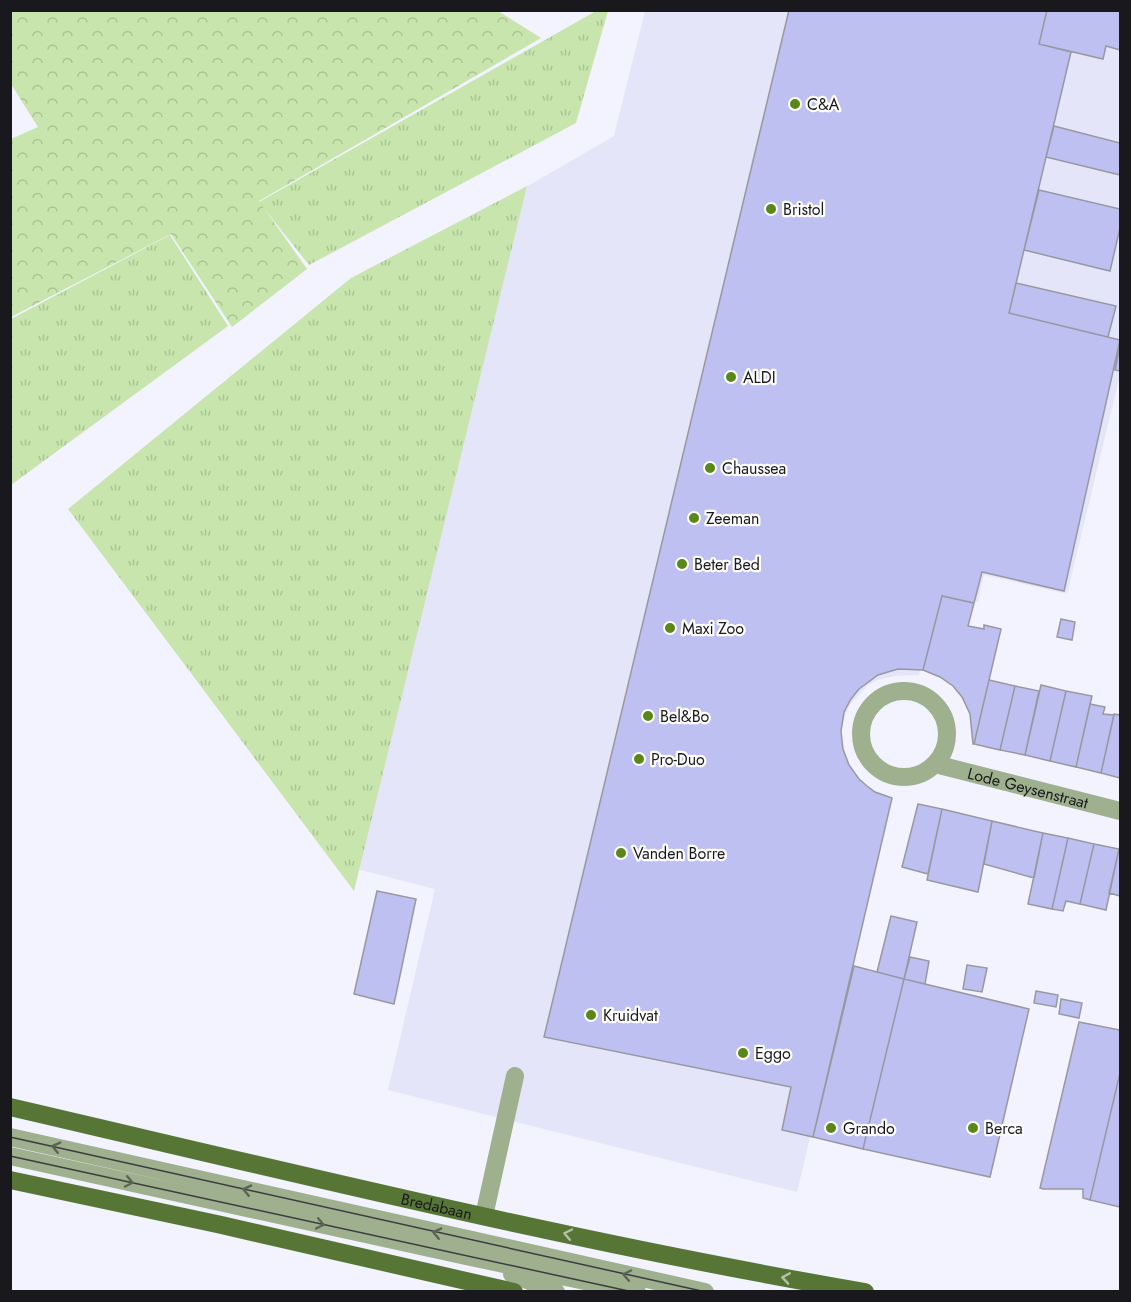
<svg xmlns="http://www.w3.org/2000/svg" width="1131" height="1302" viewBox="0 0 1131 1302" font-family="Jost,sans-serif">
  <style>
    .built { fill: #e4e5f8 }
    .grass { fill: url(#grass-tufts) }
    .forest { fill: url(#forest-crowns) }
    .building { fill: #bec0f1; stroke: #9798a2; stroke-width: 1.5 }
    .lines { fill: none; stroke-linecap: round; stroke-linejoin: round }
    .lane { stroke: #9eb08e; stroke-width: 18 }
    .street { stroke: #9eb08e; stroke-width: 18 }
    .primary { stroke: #577636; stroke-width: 18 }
    .tram { stroke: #3b3b40; stroke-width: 1.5 }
    .oneway { stroke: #5c6456 }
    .oneway2 { stroke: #b3c1a5 }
    .poi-dot { fill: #598718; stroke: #fff; stroke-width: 2 }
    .labels { text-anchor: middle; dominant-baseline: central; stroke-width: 4.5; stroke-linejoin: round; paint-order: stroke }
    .poi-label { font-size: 16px; fill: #19191d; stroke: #fff; text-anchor: start }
    .street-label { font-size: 16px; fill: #19191d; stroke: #fff }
  </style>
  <defs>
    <pattern id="grass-tufts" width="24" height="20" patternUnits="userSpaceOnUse" patternTransform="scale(1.5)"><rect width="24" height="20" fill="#c7e5ac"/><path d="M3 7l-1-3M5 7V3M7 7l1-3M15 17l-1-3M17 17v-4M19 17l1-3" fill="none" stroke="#aac494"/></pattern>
    <pattern id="forest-crowns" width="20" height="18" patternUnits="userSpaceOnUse" patternTransform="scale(1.5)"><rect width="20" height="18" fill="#c7e5ac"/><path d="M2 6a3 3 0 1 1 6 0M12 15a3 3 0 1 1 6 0" fill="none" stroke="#aac494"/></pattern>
  </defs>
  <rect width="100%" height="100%" fill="#f2f3fe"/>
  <path class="built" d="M 645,11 L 1120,11 L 1120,375 L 1067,594 L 984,575 L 978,602 L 940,594 L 919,675 L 896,676 L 878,680 L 868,685 L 849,706 L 842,726 L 841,745 L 845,767 L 889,806 L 797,1192 L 388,1090 L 435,889 L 345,866 L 502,201 L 614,136 Z"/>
  <path class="grass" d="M 596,11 L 608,11 L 576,123 L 309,265 L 259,202 Z
    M 527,186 L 354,891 L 68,509 L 351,278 Z
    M 170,235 L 228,326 L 11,485 L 11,319 Z"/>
  <path class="forest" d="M 11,10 L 498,11 L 541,38 L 259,201 L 307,269 L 232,327 L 171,234 L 11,317 L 11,139 L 38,127 L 11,84 Z"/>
  <path class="building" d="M 789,10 L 1047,10 L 1039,44 L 1071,52 L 1009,313 L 1120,340 L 1064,591 L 982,572 L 974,603 L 942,596 L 923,670 L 898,669 L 878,675 L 859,689 L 851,699 L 844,712 L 841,731 L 842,741 L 843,749 L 849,765 L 859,779 L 867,786 L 875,792 L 892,798 L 813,1137 L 782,1130 L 791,1087 L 544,1037 Z
    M 1047,10 L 1120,10 L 1120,50 L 1106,46 L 1103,59 L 1039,44 Z
    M 1054,126 L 1120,143 L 1120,175 L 1046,157 Z
    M 1039,190 L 1120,209 L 1120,228 L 1110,271 L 1024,250 Z
    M 1016,283 L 1116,306 L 1108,337 L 1009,313 Z
    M 1120,346 L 1120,371 L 1115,370 Z
    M 942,596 L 974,603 L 968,626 L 984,629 L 984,625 L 1001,629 L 974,744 L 973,744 L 970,714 L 962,697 L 953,686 L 940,677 L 923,670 Z
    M 1061,619 L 1075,622 L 1072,640 L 1057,637 Z
    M 989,680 L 1015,686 L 1000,750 L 974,744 Z
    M 1041,685 L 1066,691 L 1050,761 L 1025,755 Z
    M 1015,686 L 1039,691 L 1025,755 L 1000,750 Z
    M 1066,691 L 1092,696 L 1076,767 L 1050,761 Z
    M 1090,704 L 1105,707 L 1103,714 L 1114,715 L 1101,773 L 1076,767 Z
    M 1114,714 L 1120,715 L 1120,778 L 1101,773 Z
    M 918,804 L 942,809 L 928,874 L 902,867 Z
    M 942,809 L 992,821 L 978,892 L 927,880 Z
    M 992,821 L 1043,833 L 1034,878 L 984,864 Z
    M 1043,833 L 1068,838 L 1052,909 L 1028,904 Z
    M 1068,838 L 1094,844 L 1080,904 L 1066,901 L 1063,911 L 1052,909 Z
    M 1094,844 L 1119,849 L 1106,910 L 1080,904 Z
    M 1119,849 L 1120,850 L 1120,896 L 1109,893 Z
    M 377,891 L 416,899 L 394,1004 L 354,994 Z
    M 891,916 L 917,922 L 904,979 L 877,972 Z
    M 910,957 L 929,961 L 925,984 L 904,979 Z
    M 967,965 L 987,968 L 982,992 L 963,989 Z
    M 854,966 L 904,979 L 863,1149 L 813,1137 Z
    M 904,979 L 1029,1009 L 990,1177 L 863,1149 Z
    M 1036,991 L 1058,995 L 1056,1007 L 1034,1003 Z
    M 1061,999 L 1082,1003 L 1079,1018 L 1059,1014 Z
    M 1079,1022 L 1120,1030 L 1120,1073 L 1090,1200 L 1083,1198 L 1083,1189 L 1043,1189 L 1040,1188 Z
    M 1120,1073 L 1120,1207 L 1090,1200 Z"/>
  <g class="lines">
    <path class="lane" d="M 10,1137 L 705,1292
      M 10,1156 L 466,1256 L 637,1292
      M 484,1216 L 515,1076
      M 512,1274 L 556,1292"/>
    <g class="street">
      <circle cx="904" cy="734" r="43"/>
      <path id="s1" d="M 935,764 L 1120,811"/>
    </g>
    <g class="primary">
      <path id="s2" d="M 10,1107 C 294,1173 577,1243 865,1292"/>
      <path d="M 10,1180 L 217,1224 L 514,1292"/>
    </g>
    <path class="tram" d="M 10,1137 L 706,1292
      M 10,1156 L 633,1292"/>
  </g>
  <defs><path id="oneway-chevron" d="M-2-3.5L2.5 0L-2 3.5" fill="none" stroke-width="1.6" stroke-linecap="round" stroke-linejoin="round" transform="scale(1.5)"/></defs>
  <g class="oneway">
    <use href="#oneway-chevron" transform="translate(56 1147) rotate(-167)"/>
    <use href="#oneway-chevron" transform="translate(129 1182) rotate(12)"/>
    <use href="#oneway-chevron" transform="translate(247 1190) rotate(-167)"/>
    <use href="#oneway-chevron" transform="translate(320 1224) rotate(12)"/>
    <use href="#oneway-chevron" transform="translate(437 1233) rotate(-167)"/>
    <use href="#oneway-chevron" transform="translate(627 1275) rotate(-168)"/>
  </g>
  <g class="oneway2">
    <use href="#oneway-chevron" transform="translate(568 1234) rotate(-168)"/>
    <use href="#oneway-chevron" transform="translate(786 1278) rotate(-171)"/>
  </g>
  <g class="poi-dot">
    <circle cx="795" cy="104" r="6"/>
    <circle cx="771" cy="209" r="6"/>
    <circle cx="731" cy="377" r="6"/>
    <circle cx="710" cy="468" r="6"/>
    <circle cx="694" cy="518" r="6"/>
    <circle cx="682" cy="564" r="6"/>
    <circle cx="670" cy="628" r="6"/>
    <circle cx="648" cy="716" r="6"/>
    <circle cx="639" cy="759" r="6"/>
    <circle cx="621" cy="853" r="6"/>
    <circle cx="591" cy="1015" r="6"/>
    <circle cx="743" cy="1053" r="6"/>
    <circle cx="831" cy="1128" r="6"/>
    <circle cx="973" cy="1128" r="6"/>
  </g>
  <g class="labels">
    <g class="poi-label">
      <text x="807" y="104">C&amp;A</text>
      <text x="783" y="209">Bristol</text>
      <text x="743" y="377">ALDI</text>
      <text x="722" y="468">Chaussea</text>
      <text x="706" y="518">Zeeman</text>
      <text x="694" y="564">Beter Bed</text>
      <text x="682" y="628">Maxi Zoo</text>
      <text x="660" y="716">Bel&amp;Bo</text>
      <text x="651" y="759">Pro-Duo</text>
      <text x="633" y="853">Vanden Borre</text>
      <text x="603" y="1015">Kruidvat</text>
      <text x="755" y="1053">Eggo</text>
      <text x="843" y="1128">Grando</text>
      <text x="985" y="1128">Berca</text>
    </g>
    <g class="street-label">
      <text stroke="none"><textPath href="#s1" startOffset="96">Lode Geysenstraat</textPath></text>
      <text stroke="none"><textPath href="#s2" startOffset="438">Bredabaan</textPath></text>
    </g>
  </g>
  <rect width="1131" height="1302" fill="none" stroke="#19191d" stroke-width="24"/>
</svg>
